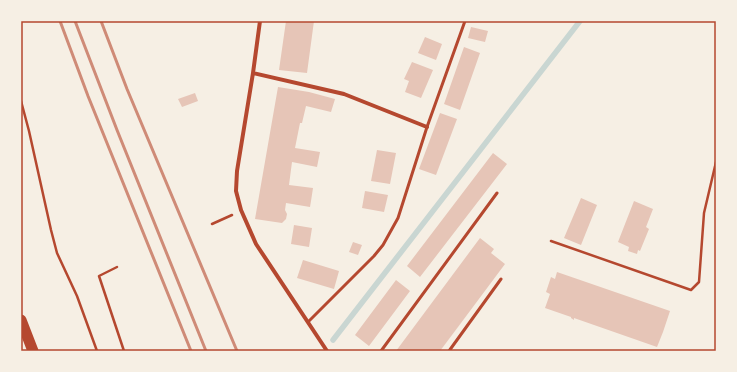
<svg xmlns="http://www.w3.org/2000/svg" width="737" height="372" viewBox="0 0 737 372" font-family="Ubuntu,sans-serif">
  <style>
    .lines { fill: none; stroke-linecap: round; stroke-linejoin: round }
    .stream { stroke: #c9d6d2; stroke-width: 5.5 }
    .building { fill: #e6c5b7 }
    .path { stroke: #b5482f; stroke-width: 2.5 }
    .service { stroke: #b5482f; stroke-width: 3 }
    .minor { stroke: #b5482f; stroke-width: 4 }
    .trunk { stroke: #b5482f; stroke-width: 11 }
    .rail { stroke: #cf8b77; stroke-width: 3 }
    .neatline { fill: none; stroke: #b5482f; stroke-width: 1.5 }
  </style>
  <rect width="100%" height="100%" fill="#f6efe4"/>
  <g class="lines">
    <path class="stream" d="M 333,340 L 580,21"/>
  </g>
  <path class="building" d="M 286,21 L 314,21 L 307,73 L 279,70 Z
    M 471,27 L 488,31 L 485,42 L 468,38 Z
    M 425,37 L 442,44 L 436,60 L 418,53 Z
    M 464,47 L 480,53 L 460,110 L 444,104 Z
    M 412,62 L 433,70 L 421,98 L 405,92 L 409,81 L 404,79 Z
    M 278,87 L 309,92 L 335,99 L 331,112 L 306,106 L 302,123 L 300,123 L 295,148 L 320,152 L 317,167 L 292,162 L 289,185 L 313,188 L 311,201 L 310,207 L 286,203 L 285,210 L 287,214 L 286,219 L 282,223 L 255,219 Z
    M 195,93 L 198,101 L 182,107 L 178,99 Z
    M 440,113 L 457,119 L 436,175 L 419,169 Z
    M 377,150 L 396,153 L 390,184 L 371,181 Z
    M 493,153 L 507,164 L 420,277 L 407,266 Z
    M 365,191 L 388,195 L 384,212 L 362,208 Z
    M 581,198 L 597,205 L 581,245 L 564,238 Z
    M 634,201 L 653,209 L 646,227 L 649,229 L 640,251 L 638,250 L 637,254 L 628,251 L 629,247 L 618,242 Z
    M 294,225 L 312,228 L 309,247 L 291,244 Z
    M 480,238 L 494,249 L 491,253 L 505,264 L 461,323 L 440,351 L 396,351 Z
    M 353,242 L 362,245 L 358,255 L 349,252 Z
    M 303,260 L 339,271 L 334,289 L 297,278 Z
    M 557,272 L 670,311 L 663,332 L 657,347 L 574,318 L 574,320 L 571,318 L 571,317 L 545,308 L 550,294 L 546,292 L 551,277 L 555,279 Z
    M 396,280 L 410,291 L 369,346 L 355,335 Z"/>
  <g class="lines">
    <path class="path" d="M 21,101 L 29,131 L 51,230 L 57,253 L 77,296 L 97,351
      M 212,224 L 232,215
      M 551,241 L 691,290 L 699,282 L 704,213 L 716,162
      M 117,267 L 99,276 L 124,351"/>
    <path class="service" d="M 308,322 L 374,256 L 383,245 L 398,218 L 427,127 L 465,21
      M 381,351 L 497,193
      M 449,351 L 501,279"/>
    <path class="minor" d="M 260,21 L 253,73 L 237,171 L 236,191 L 241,210 L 256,244 L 327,351
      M 253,73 L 344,94 L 427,127"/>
    <path class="trunk" d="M 21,320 L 33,351"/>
    <path class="rail" d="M 60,21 L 88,96 L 191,351
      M 75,21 L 117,130 L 206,351
      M 101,21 L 127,89 L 237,351"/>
  </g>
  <rect width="737" height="372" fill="none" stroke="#f6efe4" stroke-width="44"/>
  <rect x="22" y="22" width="693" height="328" class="neatline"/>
</svg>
